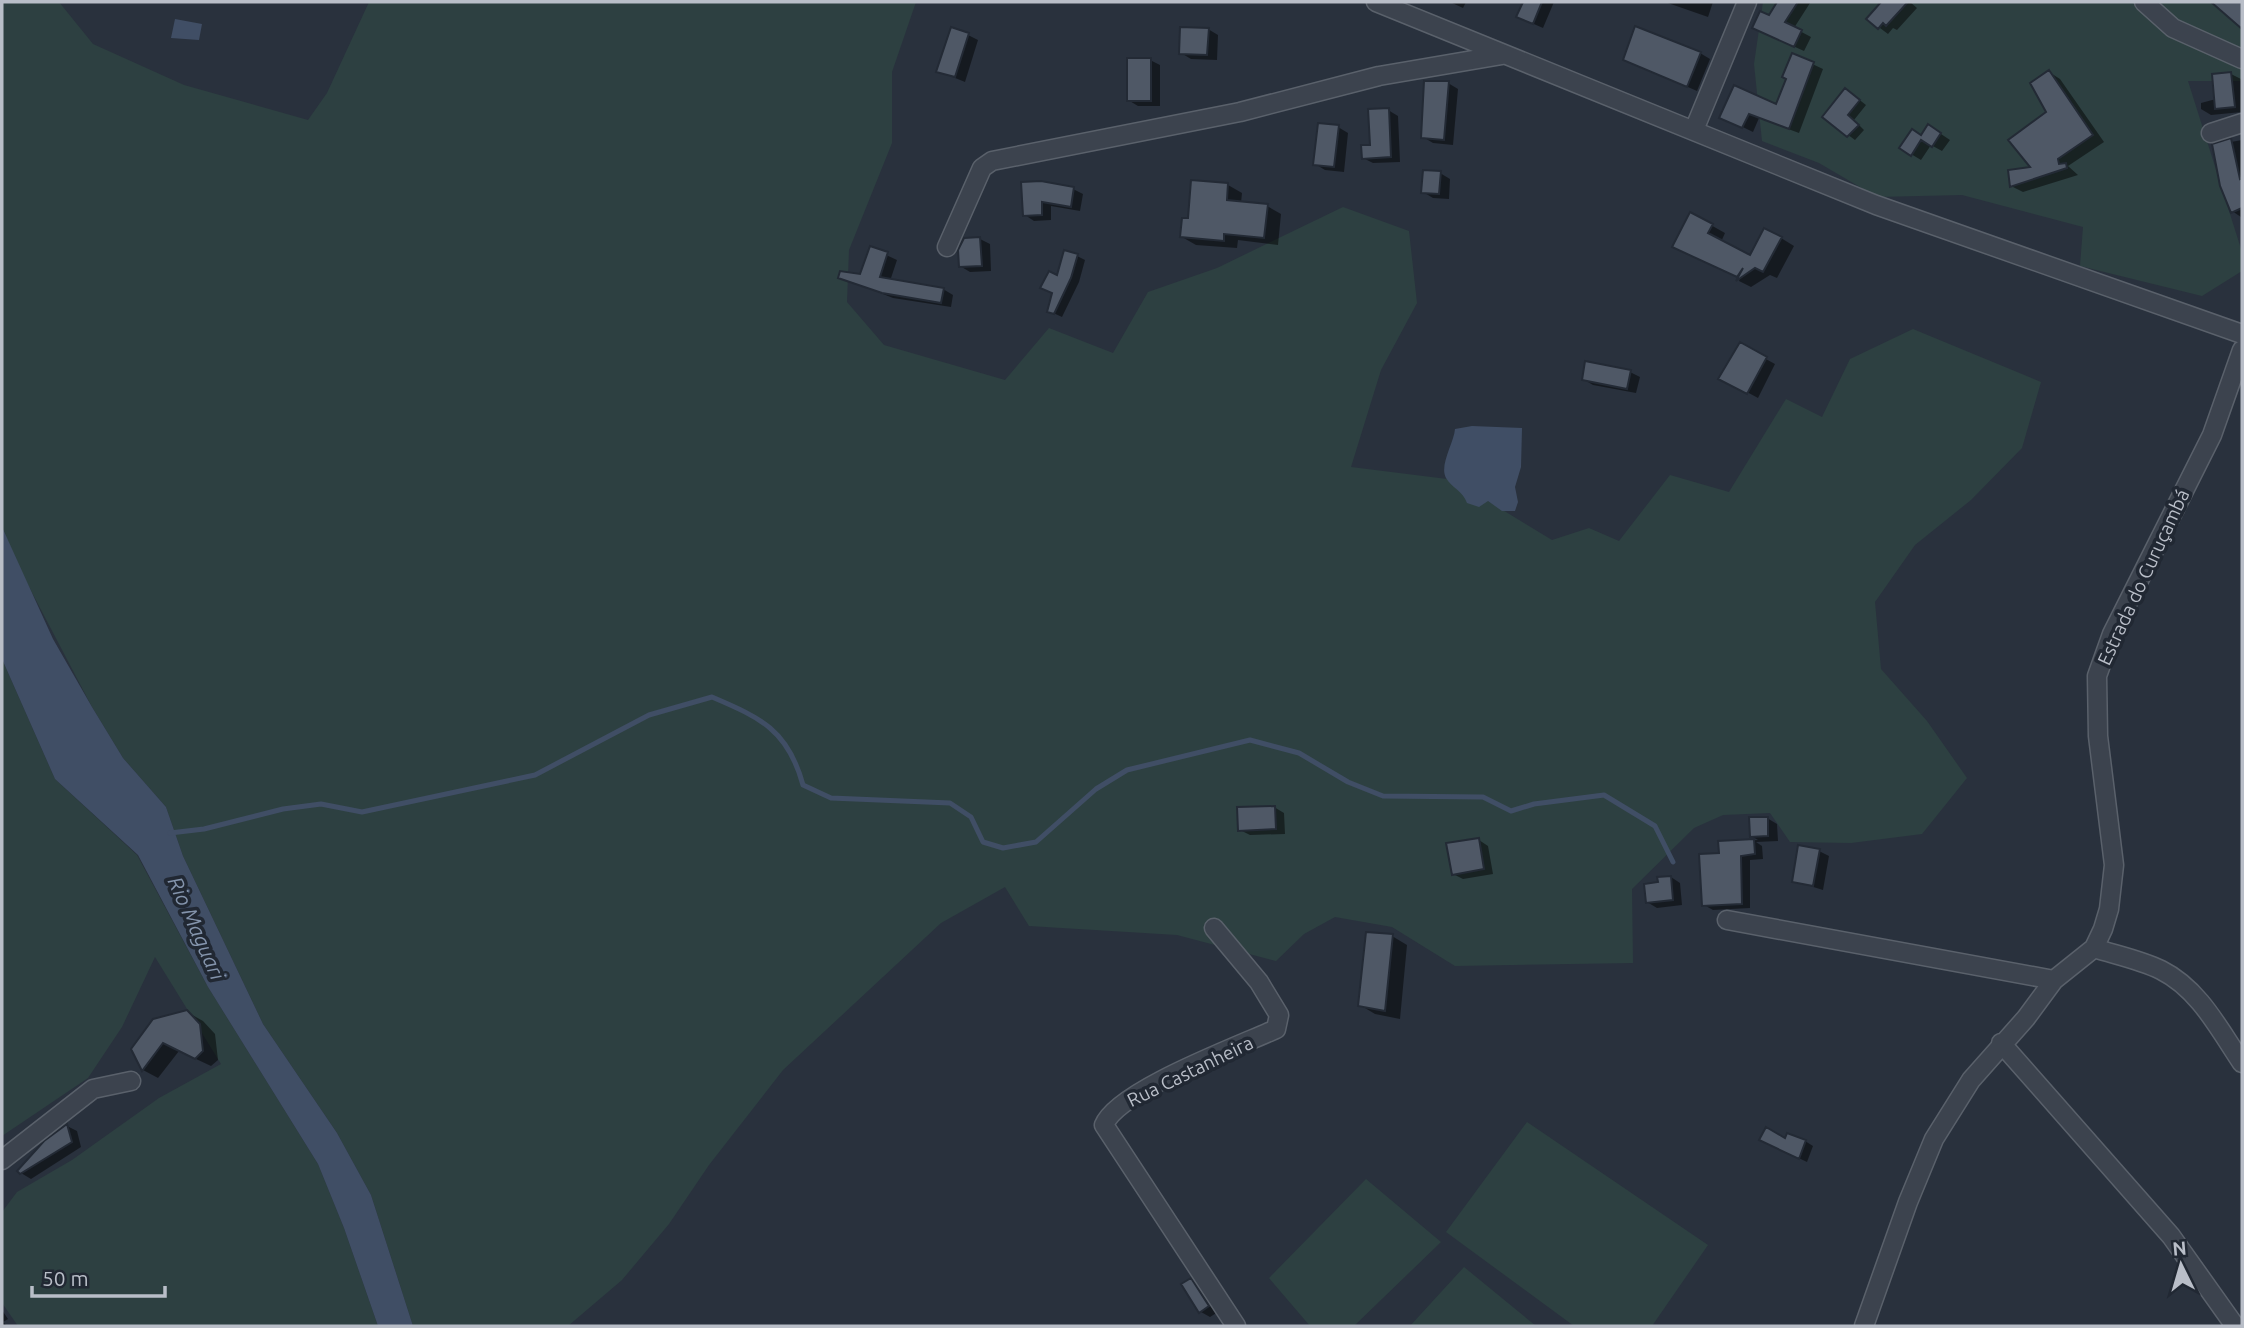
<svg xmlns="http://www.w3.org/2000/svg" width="2244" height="1328" viewBox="0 0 2244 1328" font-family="Ubuntu,sans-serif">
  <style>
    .green { fill: #2d4041 }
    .water { fill: #404e65 }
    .shadow { fill: #0007 }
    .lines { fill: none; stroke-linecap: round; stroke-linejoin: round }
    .stream { stroke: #404e65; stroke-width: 5 }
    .building { fill: #4f5866; stroke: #232a35; stroke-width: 2 }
    .minor-casing { stroke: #5a616b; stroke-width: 21 }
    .minor { stroke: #3c434e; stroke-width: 18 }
    .labels { text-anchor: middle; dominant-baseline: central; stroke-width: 7; stroke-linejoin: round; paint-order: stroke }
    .street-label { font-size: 19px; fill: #b9bec8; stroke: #212833 }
    .water-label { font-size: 21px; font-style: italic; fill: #8494ac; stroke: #212833 }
  </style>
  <rect width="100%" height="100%" fill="#29313d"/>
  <path class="green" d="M 2,2 L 59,2 L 93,44 L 184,85 L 308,120 L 327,93 L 369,2 L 916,2 L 892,72 L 892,143 L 849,250 L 847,302 L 884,345 L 1005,380 L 1049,328 L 1113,353 L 1148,292 L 1217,268 L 1343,207 L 1409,231 L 1417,303 L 1381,370 L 1351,467 L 1447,479 L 1463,492 L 1488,501 L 1552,540 L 1589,528 L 1619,541 L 1670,475 L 1729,492 L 1786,399 L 1822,417 L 1850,359 L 1913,329 L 2041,382 L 2022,448 L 1971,500 L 1915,545 L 1875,602 L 1881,669 L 1927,721 L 1967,778 L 1922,834 L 1851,843 L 1790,842 L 1770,813 L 1723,815 L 1694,828 L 1632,889 L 1633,963 L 1455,966 L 1392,927 L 1335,917 L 1304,934 L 1276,961 L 1177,935 L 1029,926 L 1005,887 L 941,923 L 783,1070 L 709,1165 L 669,1224 L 622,1280 L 568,1326 L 413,1326 L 371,1195 L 337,1133 L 263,1024 L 183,856 L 166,807 L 123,758 L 92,707 L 6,543 L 2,527 Z
    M 1763,2 L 2242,2 L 2242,81 L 2188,81 L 2242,252 L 2242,271 L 2202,296 L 2080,266 L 2083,227 L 1962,195 L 1877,197 L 1819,163 L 1762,141 L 1754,64 Z
    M 2,659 L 55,779 L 137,855 L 208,987 L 318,1164 L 344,1228 L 378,1326 L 18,1326 L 2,1303 L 2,1212 L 17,1192 L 72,1160 L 159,1098 L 221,1064 L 155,957 L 122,1027 L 88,1078 L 2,1136 Z
    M 1527,1122 L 1708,1245 L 1652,1326 L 1574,1326 L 1446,1232 Z
    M 1366,1179 L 1441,1242 L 1354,1326 L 1310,1326 L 1269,1278 Z
    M 1464,1267 L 1536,1326 L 1410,1326 Z"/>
  <path class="water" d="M 175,19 L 202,24 L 199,40 L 171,38 Z
    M 1472,426 L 1522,428 L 1521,467 L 1515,487 L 1518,502 L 1515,511 L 1502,511 L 1488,501 L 1479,507 L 1467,503 C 1463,491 1452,488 1446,478 C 1439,465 1454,443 1455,429 Z
    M 2,527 L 53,639 L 92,707 L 123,758 L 166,807 L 183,856 L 263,1024 L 337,1133 L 371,1195 L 413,1326 L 378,1326 L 344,1228 L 318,1164 L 208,987 L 138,855 L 55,779 L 2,659 Z"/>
  <path class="shadow" d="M 1450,2 L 1466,2 L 1463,8 Z
    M 1525,2 L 1554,2 L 1543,28 L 1518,17 Z
    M 1665,2 L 1713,2 L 1708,17 Z
    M 1779,2 L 1810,3 L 1794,28 L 1811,37 L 1804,51 L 1764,33 Z
    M 1884,2 L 1910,2 L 1917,8 L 1897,30 L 1893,28 L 1888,34 L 1868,19 Z
    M 1208,29 L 1218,35 L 1217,60 L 1191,59 L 1181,53 Z
    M 968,35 L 978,40 L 965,82 L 938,71 Z
    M 1700,53 L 1710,59 L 1697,91 L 1626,60 Z
    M 1793,55 L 1823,69 L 1799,133 L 1759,118 L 1753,132 L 1722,117 L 1777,106 Z
    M 1150,60 L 1160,65 L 1160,106 L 1138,106 L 1128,100 Z
    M 2049,72 L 2060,79 L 2104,142 L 2068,166 L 2078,175 L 2023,192 L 2011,186 L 2033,169 L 2048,113 Z
    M 2231,74 L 2241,79 L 2242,112 L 2211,115 L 2201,109 L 2201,103 L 2216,99 Z
    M 1448,83 L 1458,89 L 1453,145 L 1433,143 L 1423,137 Z
    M 1852,94 L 1866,105 L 1854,120 L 1864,130 L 1855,140 L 1824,117 Z
    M 1388,110 L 1398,116 L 1400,162 L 1373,163 L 1363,158 Z
    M 1338,127 L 1348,133 L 1344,172 L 1325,170 L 1315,164 Z
    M 1938,132 L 1950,140 L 1942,151 L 1931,145 L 1921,160 L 1901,148 Z
    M 2242,140 L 2242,216 L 2241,217 L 2232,211 L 2214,145 Z
    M 1440,173 L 1450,179 L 1449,199 L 1433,198 L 1423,192 Z
    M 1023,184 L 1073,189 L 1083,194 L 1080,211 L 1051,206 L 1051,220 L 1034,221 L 1025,215 Z
    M 1228,185 L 1242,193 L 1241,203 L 1267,206 L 1281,214 L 1278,245 L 1238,240 L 1237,248 L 1196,245 L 1182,237 L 1190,220 Z
    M 1691,214 L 1725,233 L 1721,242 L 1751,257 L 1781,238 L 1794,246 L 1777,278 L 1770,275 L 1751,287 L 1739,281 L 1740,278 L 1674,247 Z
    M 980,239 L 990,244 L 991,271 L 970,272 L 960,266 Z
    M 871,248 L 897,260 L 890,281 L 943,289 L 953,295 L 951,307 L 893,298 L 840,277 L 862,276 Z
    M 1077,256 L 1085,260 L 1079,282 L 1062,317 L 1049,311 L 1058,277 Z
    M 1740,345 L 1775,364 L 1758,398 L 1721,378 Z
    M 1630,372 L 1640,377 L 1636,393 L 1593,385 L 1583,379 Z
    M 1274,807 L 1284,813 L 1285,834 L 1250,835 L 1240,830 Z
    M 1767,818 L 1777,824 L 1778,841 L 1756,842 L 1762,846 L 1763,859 L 1750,860 L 1750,908 L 1713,910 L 1704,905 L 1721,855 L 1720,842 L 1758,840 L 1751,836 Z
    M 1479,840 L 1488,846 L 1493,874 L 1463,879 L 1453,874 Z
    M 1819,851 L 1829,856 L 1823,890 L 1794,881 Z
    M 1671,877 L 1680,883 L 1682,905 L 1657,908 L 1647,902 L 1660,884 Z
    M 1392,936 L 1407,945 L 1400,1019 L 1375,1014 L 1360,1005 Z
    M 187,1012 L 203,1021 L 215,1034 L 218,1060 L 211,1066 L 179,1051 L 158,1078 L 143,1070 L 133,1049 Z
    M 67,1126 L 77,1131 L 81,1147 L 31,1179 L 21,1173 Z
    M 1786,1140 L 1805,1141 L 1813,1146 L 1807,1162 L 1769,1144 Z
    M 1191,1280 L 1201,1286 L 1218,1312 L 1210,1317 L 1201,1312 Z
    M 2,1310 L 8,1319 L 3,1322 L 7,1326 L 2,1326 Z"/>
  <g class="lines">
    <path class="stream" d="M 170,833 L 204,829 L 283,809 L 321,804 L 362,812 L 535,775 L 649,715 L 712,697 C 761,718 788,730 803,785 L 831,798 L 950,803 L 971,817 L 983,842 L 1003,848 L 1036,842 L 1096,789 L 1127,770 L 1250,740 L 1299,753 L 1348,782 L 1383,796 L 1483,797 L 1511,811 L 1534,804 L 1604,795 L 1655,826 L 1673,862"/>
  </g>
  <path class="building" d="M 1523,2 L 1542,2 L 1533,24 L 1516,17 Z
    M 1777,2 L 1798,2 L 1785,22 L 1802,30 L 1794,47 L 1752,28 L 1760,11 L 1769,15 Z
    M 1881,2 L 1908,2 L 1886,26 L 1883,23 L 1878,29 L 1866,19 Z
    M 2211,2 L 2242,2 L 2242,29 Z
    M 1635,26 L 1701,52 L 1687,87 L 1623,60 Z
    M 951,27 L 969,33 L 955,77 L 936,72 Z
    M 1180,27 L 1209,28 L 1207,55 L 1179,54 Z
    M 1792,53 L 1814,62 L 1789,129 L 1749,114 L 1742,128 L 1719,118 L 1734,85 L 1776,104 L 1786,79 L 1782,77 Z
    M 1127,58 L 1151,58 L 1151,101 L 1127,101 Z
    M 2049,70 L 2093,135 L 2058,159 L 2059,164 L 2066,163 L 2067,168 L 2010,187 L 2008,170 L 2030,167 L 2008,140 L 2046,112 L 2030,83 Z
    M 2231,72 L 2235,107 L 2215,109 L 2212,74 Z
    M 1424,81 L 1449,81 L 1444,140 L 1421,138 Z
    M 1845,88 L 1860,100 L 1848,115 L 1859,125 L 1847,137 L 1822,117 Z
    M 1389,108 L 1391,157 L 1362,159 L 1361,145 L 1370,145 L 1368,109 Z
    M 1318,123 L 1339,125 L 1334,167 L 1313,165 Z
    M 1928,124 L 1941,133 L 1932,147 L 1921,140 L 1911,156 L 1899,148 L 1912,129 L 1921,135 Z
    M 2231,138 L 2240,179 L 2242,178 L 2242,208 L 2231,213 L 2220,186 L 2212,144 Z
    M 1423,170 L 1441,171 L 1439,194 L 1421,193 Z
    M 1191,180 L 1228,183 L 1227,200 L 1268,204 L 1264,238 L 1224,234 L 1224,241 L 1180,237 L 1182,218 L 1188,218 Z
    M 1041,181 L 1074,187 L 1071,207 L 1042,202 L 1042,215 L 1023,216 L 1021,182 Z
    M 1690,212 L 1713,224 L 1708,233 L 1750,255 L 1764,228 L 1782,237 L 1763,272 L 1755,268 L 1736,281 L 1743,268 L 1737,277 L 1672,247 Z
    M 980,237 L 982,266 L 959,267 L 958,250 L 964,238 Z
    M 870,246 L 888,252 L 880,277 L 944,288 L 941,303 L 882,293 L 838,278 L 840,271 L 860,274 Z
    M 1064,250 L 1078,254 L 1071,278 L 1054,314 L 1047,312 L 1052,293 L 1040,288 L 1049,271 L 1057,275 Z
    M 1740,342 L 1767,357 L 1747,394 L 1718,379 Z
    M 1585,361 L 1631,370 L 1627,389 L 1582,380 Z
    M 1275,806 L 1276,829 L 1238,831 L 1237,807 Z
    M 1749,817 L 1768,817 L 1768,836 L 1750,837 Z
    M 1479,838 L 1484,869 L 1452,875 L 1446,843 Z
    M 1754,839 L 1755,854 L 1741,856 L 1742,904 L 1702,906 L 1699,854 L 1719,853 L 1718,841 Z
    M 1798,845 L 1820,849 L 1813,886 L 1792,882 Z
    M 1671,876 L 1673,900 L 1646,903 L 1644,884 L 1658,882 L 1657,877 Z
    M 1366,932 L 1393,934 L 1385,1011 L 1358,1006 Z
    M 187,1010 L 200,1024 L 203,1051 L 195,1059 L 163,1043 L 142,1071 L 131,1049 L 153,1019 Z
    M 67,1124 L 72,1142 L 20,1174 L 17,1171 L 44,1141 Z
    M 1766,1127 L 1785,1138 L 1787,1133 L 1806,1140 L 1799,1159 L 1759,1140 Z
    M 1191,1278 L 1209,1306 L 1199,1313 L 1181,1284 Z"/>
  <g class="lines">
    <g class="minor-casing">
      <path id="minor" d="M 1376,2 L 1876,205 L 2242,334
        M 2144,2 L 2173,28 L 2242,59
        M 1694,130 L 1747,2
        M 2211,133 L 2242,123
        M 947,247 L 982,168 L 992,161 L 1240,112 L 1379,76 L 1502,55
        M 1727,920 L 2054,980
        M 1214,928 L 1259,982 L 1279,1015 L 1276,1029 C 1239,1046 1117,1091 1104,1125 L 1236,1326
        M 2094,948 C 2116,955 2141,960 2161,970 C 2199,989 2219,1029 2242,1063
        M 2001,1043 L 2171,1236 L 2235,1326
        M 2,1160 L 93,1089 L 131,1081
        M 1864,1326 L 1908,1202 L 1934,1139 L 1971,1080 L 2026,1018 L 2054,980 L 2094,948 L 2103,929 L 2109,909 L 2114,865 L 2098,736 L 2097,676 L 2112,634 L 2212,435 L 2242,350"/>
    </g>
    <use href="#minor" class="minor"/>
  </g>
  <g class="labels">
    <g class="street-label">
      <text transform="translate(2143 577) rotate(-65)">Estrada do Curuçambá</text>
      <text transform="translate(1190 1071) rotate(-26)">Rua Castanheira</text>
    </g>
    <g class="water-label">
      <text transform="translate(197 928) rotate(66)">Rio Maguari</text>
    </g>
  </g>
  <rect width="2244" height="1328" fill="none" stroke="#b9bec8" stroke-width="7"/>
  <g transform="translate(2181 1265) rotate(355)" stroke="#212833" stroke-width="5" paint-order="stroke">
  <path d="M0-5L12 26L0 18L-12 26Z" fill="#b9bec8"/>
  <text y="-10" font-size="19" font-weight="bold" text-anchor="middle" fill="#b9bec8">N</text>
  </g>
  <path d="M32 1286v10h133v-10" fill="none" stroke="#b9bec8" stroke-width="3.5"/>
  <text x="42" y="1286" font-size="21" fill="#b9bec8" stroke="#212833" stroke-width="5" paint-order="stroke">50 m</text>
</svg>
